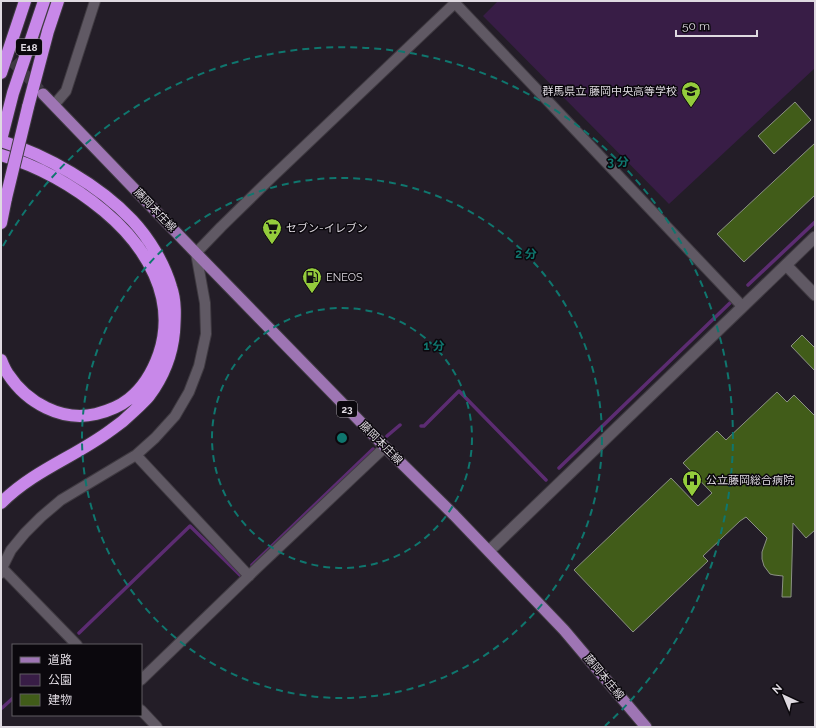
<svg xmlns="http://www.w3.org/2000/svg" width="816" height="728" viewBox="0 0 816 728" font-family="Raleway,'Noto Sans JP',sans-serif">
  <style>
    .green { fill: #381d46 }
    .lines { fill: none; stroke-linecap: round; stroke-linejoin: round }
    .stream { stroke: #5c2c72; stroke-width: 3.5 }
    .building { fill: #415c19; stroke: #8b9184 }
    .primary-tunnel { stroke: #3f3943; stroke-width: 11; stroke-dasharray: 11 5.5; stroke-linecap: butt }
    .minor-casing { stroke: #3f3a41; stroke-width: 12 }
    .tertiary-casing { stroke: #3f3a41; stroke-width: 13 }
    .primary-casing { stroke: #3f3a41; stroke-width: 13 }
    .motorway-casing { stroke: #3f3a41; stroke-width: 14 }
    .minor { stroke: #605964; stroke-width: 10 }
    .tertiary { stroke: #605964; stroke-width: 11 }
    .primary { stroke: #9e75b4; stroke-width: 11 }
    .motorway { stroke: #c888e9; stroke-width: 12 }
    .motorway-bridge-casing { stroke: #3f3a41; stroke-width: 14; stroke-linecap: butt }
    .motorway-bridge { stroke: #c888e9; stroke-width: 12 }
    .ring { fill: none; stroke: #0f766e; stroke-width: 2; stroke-dasharray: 7 5 }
    .labels { text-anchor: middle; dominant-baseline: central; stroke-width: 3; stroke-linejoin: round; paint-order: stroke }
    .shield { fill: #0b080d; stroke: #9f9ba1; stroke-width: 1 }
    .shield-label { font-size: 10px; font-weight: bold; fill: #dfdae1 }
    .poi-label { font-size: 11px; fill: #dfdae1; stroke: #0b080d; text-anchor: start }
    .street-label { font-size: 11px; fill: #dfdae1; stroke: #0b080d }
    .centre { fill: #0f766e; stroke: #0b080d; stroke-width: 2 }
    .ring-label { font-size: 12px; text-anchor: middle; font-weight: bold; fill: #0f766e; stroke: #0b080d; stroke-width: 3; stroke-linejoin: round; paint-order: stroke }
  </style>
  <rect width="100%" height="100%" fill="#231d27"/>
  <path class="green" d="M 498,1 L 815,1 L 815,68 L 669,204 L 483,16 Z"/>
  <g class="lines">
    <path class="stream" d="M 748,285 L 815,222
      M 421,426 L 424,426 L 459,391 L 546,480
      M 387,436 L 400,425
      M 559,468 L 732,301
      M 252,565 L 373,449
      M 79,633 L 190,526 L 241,576
      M 2,708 L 13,698"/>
  </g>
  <path class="building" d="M 795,102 L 811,120 L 774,154 L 758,136 Z
    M 815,143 L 815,195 L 744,262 L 717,234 Z
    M 802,335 L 815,348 L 815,371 L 791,346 Z
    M 777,392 L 787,402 L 794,395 L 815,416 L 815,530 L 806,538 L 793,523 L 791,597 L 782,597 L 783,576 L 774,575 L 770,574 L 764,566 L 762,559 L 762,552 L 767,538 L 746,517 L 740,521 L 703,556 L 708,561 L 633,632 L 574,570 L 671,478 L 698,506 L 712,493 L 683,463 L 717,431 L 726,440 Z"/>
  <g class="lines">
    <path class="primary-tunnel" d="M 1,50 L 40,90"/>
    <g class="minor-casing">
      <path id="minor" d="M 54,105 L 66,91 L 95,1
        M 136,455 L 249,576
        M 2,568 L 77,645
        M 1,573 L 2,568 L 11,550 L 25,533 L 41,517 L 61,500 L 136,455 L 155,438 L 175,416 L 189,392 L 199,366 L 206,334 L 205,303 L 196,253 L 221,227 L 268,181 L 455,3 L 742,306
        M 141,680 L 257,568 L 385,447
        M 141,710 L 157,727"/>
    </g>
    <g class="tertiary-casing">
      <path id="tertiary" d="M 786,265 L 815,295
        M 489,551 L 815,237"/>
    </g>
    <g class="primary-casing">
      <path id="primary" d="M 43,94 L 196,253 L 385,447 L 454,515 L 564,630 L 646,727"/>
    </g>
    <g class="motorway-casing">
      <path id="motorway" d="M 1,73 L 25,1
        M 28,107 L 48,31 L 58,1
        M 1,140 L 13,93 L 44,1
        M 1,141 C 46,155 99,185 132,220 C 149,238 164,263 171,287 C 176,301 175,317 174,332 C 172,355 163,377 149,396 C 145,401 139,406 134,411 C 127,418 120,424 111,430 C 75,457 34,470 1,503
        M 1,155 C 38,166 74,186 104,211 C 146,246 178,298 159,354 C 153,371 143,388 129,399 C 119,407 108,411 96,414 C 62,422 27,403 8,374 C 5,370 3,365 1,360
        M 1,223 L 6,198"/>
    </g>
    <use href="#minor" class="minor"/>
    <use href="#tertiary" class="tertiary"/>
    <use href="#primary" class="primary"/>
    <use href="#motorway" class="motorway"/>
    <g class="motorway-bridge-casing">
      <path id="motorway-bridge" d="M 6,198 L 28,107"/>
    </g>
    <use href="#motorway-bridge" class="motorway-bridge"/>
  </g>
  <g class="ring">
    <circle cx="342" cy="438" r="130"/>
    <circle cx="342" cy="438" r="260"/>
    <path d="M3 246A390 390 0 1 1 605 726"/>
  </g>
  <defs>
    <g id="school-pin" transform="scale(1)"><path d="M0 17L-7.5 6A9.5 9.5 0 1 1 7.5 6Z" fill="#94cc3c" stroke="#0b080d"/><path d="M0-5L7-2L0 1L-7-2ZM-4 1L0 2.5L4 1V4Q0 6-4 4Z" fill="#111"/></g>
    <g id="supermarket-pin" transform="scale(1)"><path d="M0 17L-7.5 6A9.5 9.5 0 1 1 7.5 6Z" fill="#94cc3c" stroke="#0b080d"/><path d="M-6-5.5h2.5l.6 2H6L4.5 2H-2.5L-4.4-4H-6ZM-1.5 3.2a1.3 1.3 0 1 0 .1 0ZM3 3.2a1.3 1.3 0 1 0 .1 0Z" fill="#111"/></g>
    <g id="fuel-pin" transform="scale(1)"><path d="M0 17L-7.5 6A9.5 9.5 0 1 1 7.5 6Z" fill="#94cc3c" stroke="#0b080d"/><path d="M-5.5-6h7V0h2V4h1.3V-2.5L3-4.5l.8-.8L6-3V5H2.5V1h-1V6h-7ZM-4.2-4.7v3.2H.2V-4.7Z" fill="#111"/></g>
    <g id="hospital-pin" transform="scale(1)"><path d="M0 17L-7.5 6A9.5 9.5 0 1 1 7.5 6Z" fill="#94cc3c" stroke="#0b080d"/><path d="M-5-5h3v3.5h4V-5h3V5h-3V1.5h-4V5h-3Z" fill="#111"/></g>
  </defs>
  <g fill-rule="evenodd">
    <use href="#school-pin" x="691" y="91"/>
    <use href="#supermarket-pin" x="272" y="228"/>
    <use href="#fuel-pin" x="312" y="277"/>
    <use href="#hospital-pin" x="692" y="480"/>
  </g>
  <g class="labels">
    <g class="shield">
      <rect x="16" y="39" width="26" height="16" rx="3"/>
      <rect x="337" y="401" width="20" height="16" rx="3"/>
    </g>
    <g class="shield-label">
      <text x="29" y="47">E18</text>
      <text x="347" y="409">23</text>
    </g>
    <g class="poi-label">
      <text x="677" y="91" text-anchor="end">群馬県立 藤岡中央高等学校</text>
      <text x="286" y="228">セブン-イレブン</text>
      <text x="326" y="277">ENEOS</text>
      <text x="706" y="480">公立藤岡総合病院</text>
    </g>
    <g class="street-label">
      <text transform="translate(155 210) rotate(46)">藤岡本庄線</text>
      <text transform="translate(381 443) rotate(45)">藤岡本庄線</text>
      <text transform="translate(604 677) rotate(50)">藤岡本庄線</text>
    </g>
  </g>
  <circle cx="342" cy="438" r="6" class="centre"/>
  <g class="ring-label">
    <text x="618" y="166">3 分</text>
    <text x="526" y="258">2 分</text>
    <text x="434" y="350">1 分</text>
  </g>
  <rect width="816" height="728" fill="none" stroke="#dfdae1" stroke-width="4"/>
  <rect x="12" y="644" width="130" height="72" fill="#0b080d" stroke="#605c62"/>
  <rect x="20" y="657" width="20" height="6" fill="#9e75b4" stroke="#605c62"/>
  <text x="48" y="664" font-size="12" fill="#dfdae1">道路</text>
  <rect x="20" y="674" width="20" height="12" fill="#381d46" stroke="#605c62"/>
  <text x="48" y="684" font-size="12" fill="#dfdae1">公園</text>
  <rect x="20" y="694" width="20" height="12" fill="#415c19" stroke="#605c62"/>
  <text x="48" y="704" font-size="12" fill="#dfdae1">建物</text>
  <g transform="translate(784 696) rotate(316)" stroke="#0b080d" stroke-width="3" paint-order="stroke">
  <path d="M0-3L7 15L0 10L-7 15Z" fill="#dfdae1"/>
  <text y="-6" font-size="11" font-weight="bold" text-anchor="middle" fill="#dfdae1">N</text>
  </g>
  <path d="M676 30v6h81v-6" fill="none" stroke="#dfdae1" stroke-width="2"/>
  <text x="682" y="30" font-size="12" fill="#dfdae1" stroke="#0b080d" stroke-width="3" paint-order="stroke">50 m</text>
</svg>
